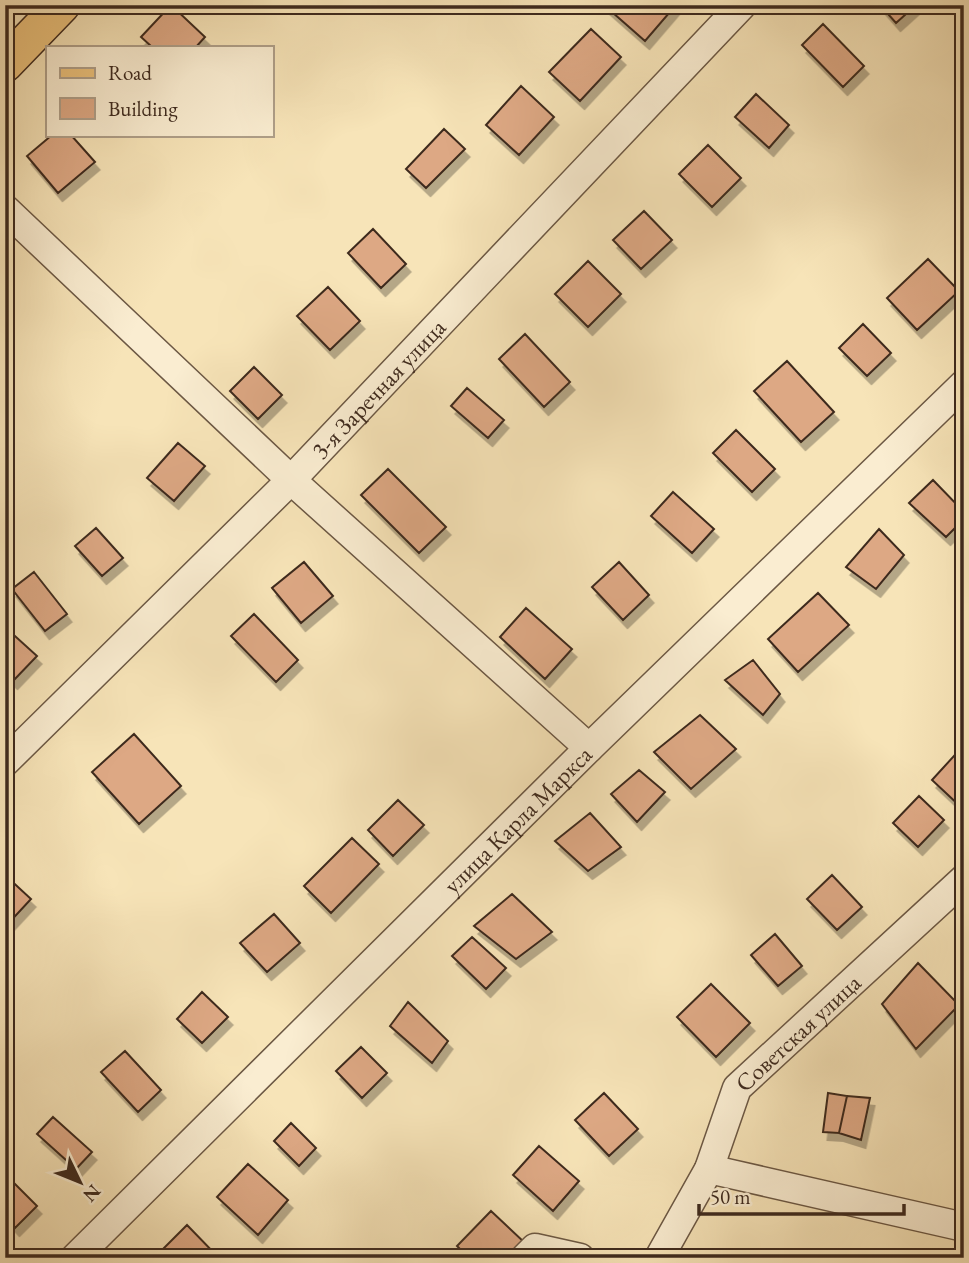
<svg xmlns="http://www.w3.org/2000/svg" width="969" height="1263" viewBox="0 0 969 1263" font-family="'EB Garamond',serif">
  <style>
    .building { fill: #dda884; stroke: #3e2a1e; stroke-width: 2; filter: url(#shadow) }
    .lines { fill: none; stroke-linecap: round; stroke-linejoin: round }
    .minor-casing { stroke: #6c5844; stroke-width: 31 }
    .major-casing { stroke: #3e2a1e; stroke-width: 38 }
    .minor { stroke: #faedd1; stroke-width: 28 }
    .major { stroke: #ecc27c; stroke-width: 35 }
    .labels { text-anchor: middle; dominant-baseline: central; stroke-width: 5; stroke-linejoin: round; paint-order: stroke }
    .street-label { font-size: 24px; fill: #3e2a1e; stroke: #faedd1 }
  </style>
  <defs>
    <filter id="shadow"><feDropShadow dx="4.5" dy="8" stdDeviation="0" flood-color="#0004"/></filter>
  </defs>
  <rect width="100%" height="100%" fill="#f7e4b8"/>
  <filter id="stains"><feTurbulence type="fractalNoise" baseFrequency=".00286" numOctaves="4"/><feColorMatrix values="0 0 0 0 .2 0 0 0 0 .09 0 0 0 0 .02 0 0 0 .5 -.17"/></filter>
  <radialGradient id="worn" r=".72"><stop offset=".6" stop-color="#630" stop-opacity="0"/><stop offset="1" stop-color="#630" stop-opacity=".3"/></radialGradient>
  <path class="building" d="M 171,5 L 205,37 L 196,47 L 152,47 L 141,37 Z
    M 604,5 L 676,5 L 645,41 Z
    M 880,5 L 916,5 L 896,23 Z
    M 823,24 L 864,66 L 843,87 L 802,45 Z
    M 591,29 L 621,57 L 580,101 L 549,72 Z
    M 521,86 L 554,117 L 519,155 L 486,125 Z
    M 756,94 L 789,125 L 769,148 L 735,117 Z
    M 444,129 L 465,149 L 426,188 L 406,169 Z
    M 52,135 L 71,135 L 95,162 L 58,193 L 27,156 Z
    M 708,145 L 741,178 L 712,207 L 679,174 Z
    M 644,211 L 672,240 L 641,269 L 613,240 Z
    M 373,229 L 406,264 L 381,288 L 348,253 Z
    M 928,259 L 959,291 L 917,330 L 887,298 Z
    M 588,261 L 621,294 L 588,327 L 555,294 Z
    M 328,287 L 360,321 L 330,350 L 297,316 Z
    M 863,324 L 891,353 L 867,376 L 839,348 Z
    M 525,334 L 570,382 L 544,407 L 499,359 Z
    M 787,361 L 834,412 L 801,442 L 754,391 Z
    M 254,367 L 282,395 L 258,419 L 230,391 Z
    M 467,388 L 504,420 L 488,438 L 451,406 Z
    M 736,430 L 775,469 L 752,492 L 713,453 Z
    M 178,443 L 205,466 L 174,501 L 147,478 Z
    M 388,469 L 446,527 L 419,553 L 361,495 Z
    M 933,480 L 964,512 L 964,519 L 946,537 L 909,503 Z
    M 673,492 L 714,529 L 692,553 L 651,516 Z
    M 96,528 L 123,558 L 102,576 L 75,546 Z
    M 879,529 L 904,555 L 876,589 L 846,567 Z
    M 304,562 L 333,596 L 301,623 L 272,588 Z
    M 619,562 L 649,595 L 623,620 L 592,587 Z
    M 34,572 L 67,614 L 45,631 L 12,589 Z
    M 818,593 L 849,625 L 798,672 L 768,639 Z
    M 526,608 L 572,649 L 545,679 L 500,637 Z
    M 254,614 L 298,660 L 276,682 L 231,636 Z
    M 5,627 L 37,656 L 13,681 L 5,673 Z
    M 753,660 L 780,694 L 763,715 L 725,680 Z
    M 700,715 L 736,749 L 691,789 L 654,752 Z
    M 134,734 L 181,786 L 139,824 L 92,772 Z
    M 964,745 L 964,806 L 962,808 L 932,780 Z
    M 639,770 L 665,792 L 637,822 L 611,794 Z
    M 919,796 L 944,820 L 918,847 L 893,823 Z
    M 398,800 L 424,825 L 393,856 L 368,830 Z
    M 590,813 L 621,847 L 588,871 L 555,841 Z
    M 352,838 L 379,864 L 331,913 L 304,886 Z
    M 5,875 L 31,899 L 6,926 L 5,926 Z
    M 832,875 L 862,907 L 837,930 L 807,899 Z
    M 512,894 L 552,932 L 516,959 L 474,926 Z
    M 274,914 L 300,943 L 267,972 L 240,943 Z
    M 775,934 L 802,966 L 778,986 L 751,955 Z
    M 472,937 L 506,968 L 486,989 L 452,956 Z
    M 918,963 L 959,1005 L 916,1049 L 882,1004 Z
    M 711,984 L 750,1023 L 716,1057 L 677,1017 Z
    M 202,992 L 228,1017 L 202,1043 L 177,1019 Z
    M 408,1002 L 448,1041 L 432,1063 L 390,1026 Z
    M 361,1047 L 387,1073 L 362,1098 L 336,1071 Z
    M 125,1051 L 161,1090 L 138,1112 L 101,1072 Z
    M 604,1093 L 638,1129 L 609,1156 L 575,1120 Z
    M 828,1093 L 847,1096 L 839,1133 L 823,1132 Z
    M 847,1096 L 870,1098 L 861,1140 L 839,1133 Z
    M 53,1117 L 92,1152 L 76,1169 L 37,1134 Z
    M 291,1123 L 316,1148 L 299,1166 L 274,1141 Z
    M 539,1146 L 579,1181 L 553,1211 L 513,1175 Z
    M 248,1164 L 288,1200 L 258,1235 L 217,1197 Z
    M 5,1174 L 37,1206 L 15,1228 L 5,1217 Z
    M 491,1211 L 525,1243 L 511,1258 L 469,1258 L 457,1246 Z
    M 187,1225 L 219,1258 L 154,1258 Z"/>
  <g class="lines">
    <g class="minor-casing">
      <g id="minor">
        <path d="M 5,209 L 291,480 L 589,748"/>
        <path id="s1" d="M 5,762 L 291,480 L 742,5"/>
        <path d="M 709,1169 L 964,1227"/>
        <path id="s2" d="M 75,1258 L 589,748 L 964,384"/>
        <path d="M 525,1258 L 535,1248 L 580,1258"/>
        <path id="s3" d="M 659,1258 L 709,1169 L 737,1088 L 964,879"/>
      </g>
    </g>
    <g class="major-casing">
      <path id="major" d="M 5,64 L 62,5"/>
    </g>
    <use href="#minor" class="minor"/>
    <use href="#major" class="major"/>
  </g>
  <g class="labels">
    <g class="street-label">
      <text stroke="none"><textPath href="#s1" startOffset="528">3-я Заречная улица</textPath></text>
      <text stroke="none"><textPath href="#s2" startOffset="623">улица Карла Маркса</textPath></text>
      <text stroke="none"><textPath href="#s3" startOffset="270">Советская улица</textPath></text>
    </g>
  </g>
  <rect width="969" height="1263" fill="none" stroke="#f7e4b8" stroke-width="28"/>
  <rect x="7" y="7" width="955" height="1249" fill="none" stroke="#3e2a1e" stroke-width="3.5"/>
  <rect x="14" y="14" width="941" height="1235" fill="none" stroke="#3e2a1e" stroke-width="2"/>
  <rect x="46" y="46" width="228" height="91" fill="#faedd1" stroke="#af9f89" stroke-width="2"/>
  <rect x="60" y="68" width="35" height="10" fill="#ecc27c" stroke="#af9f89" stroke-width="2"/>
  <text x="108" y="80" font-size="21" fill="#3e2a1e">Road</text>
  <rect x="60" y="98" width="35" height="21" fill="#dda884" stroke="#af9f89" stroke-width="2"/>
  <text x="108" y="116" font-size="21" fill="#3e2a1e">Building</text>
  <g transform="translate(80 1182) rotate(133)" stroke="#faedd1" stroke-width="5" paint-order="stroke">
  <path d="M0-5L12 26L0 18L-12 26Z" fill="#3e2a1e"/>
  <text y="-10" font-size="19" font-weight="bold" text-anchor="middle" fill="#3e2a1e">N</text>
  </g>
  <path d="M699 1204v10h205v-10" fill="none" stroke="#3e2a1e" stroke-width="3.5"/>
  <text x="710" y="1204" font-size="21" fill="#3e2a1e" stroke="#faedd1" stroke-width="5" paint-order="stroke">50 m</text>
  <rect width="100%" height="100%" filter="url(#stains)"/>
  <rect width="100%" height="100%" fill="url(#worn)"/>
</svg>
